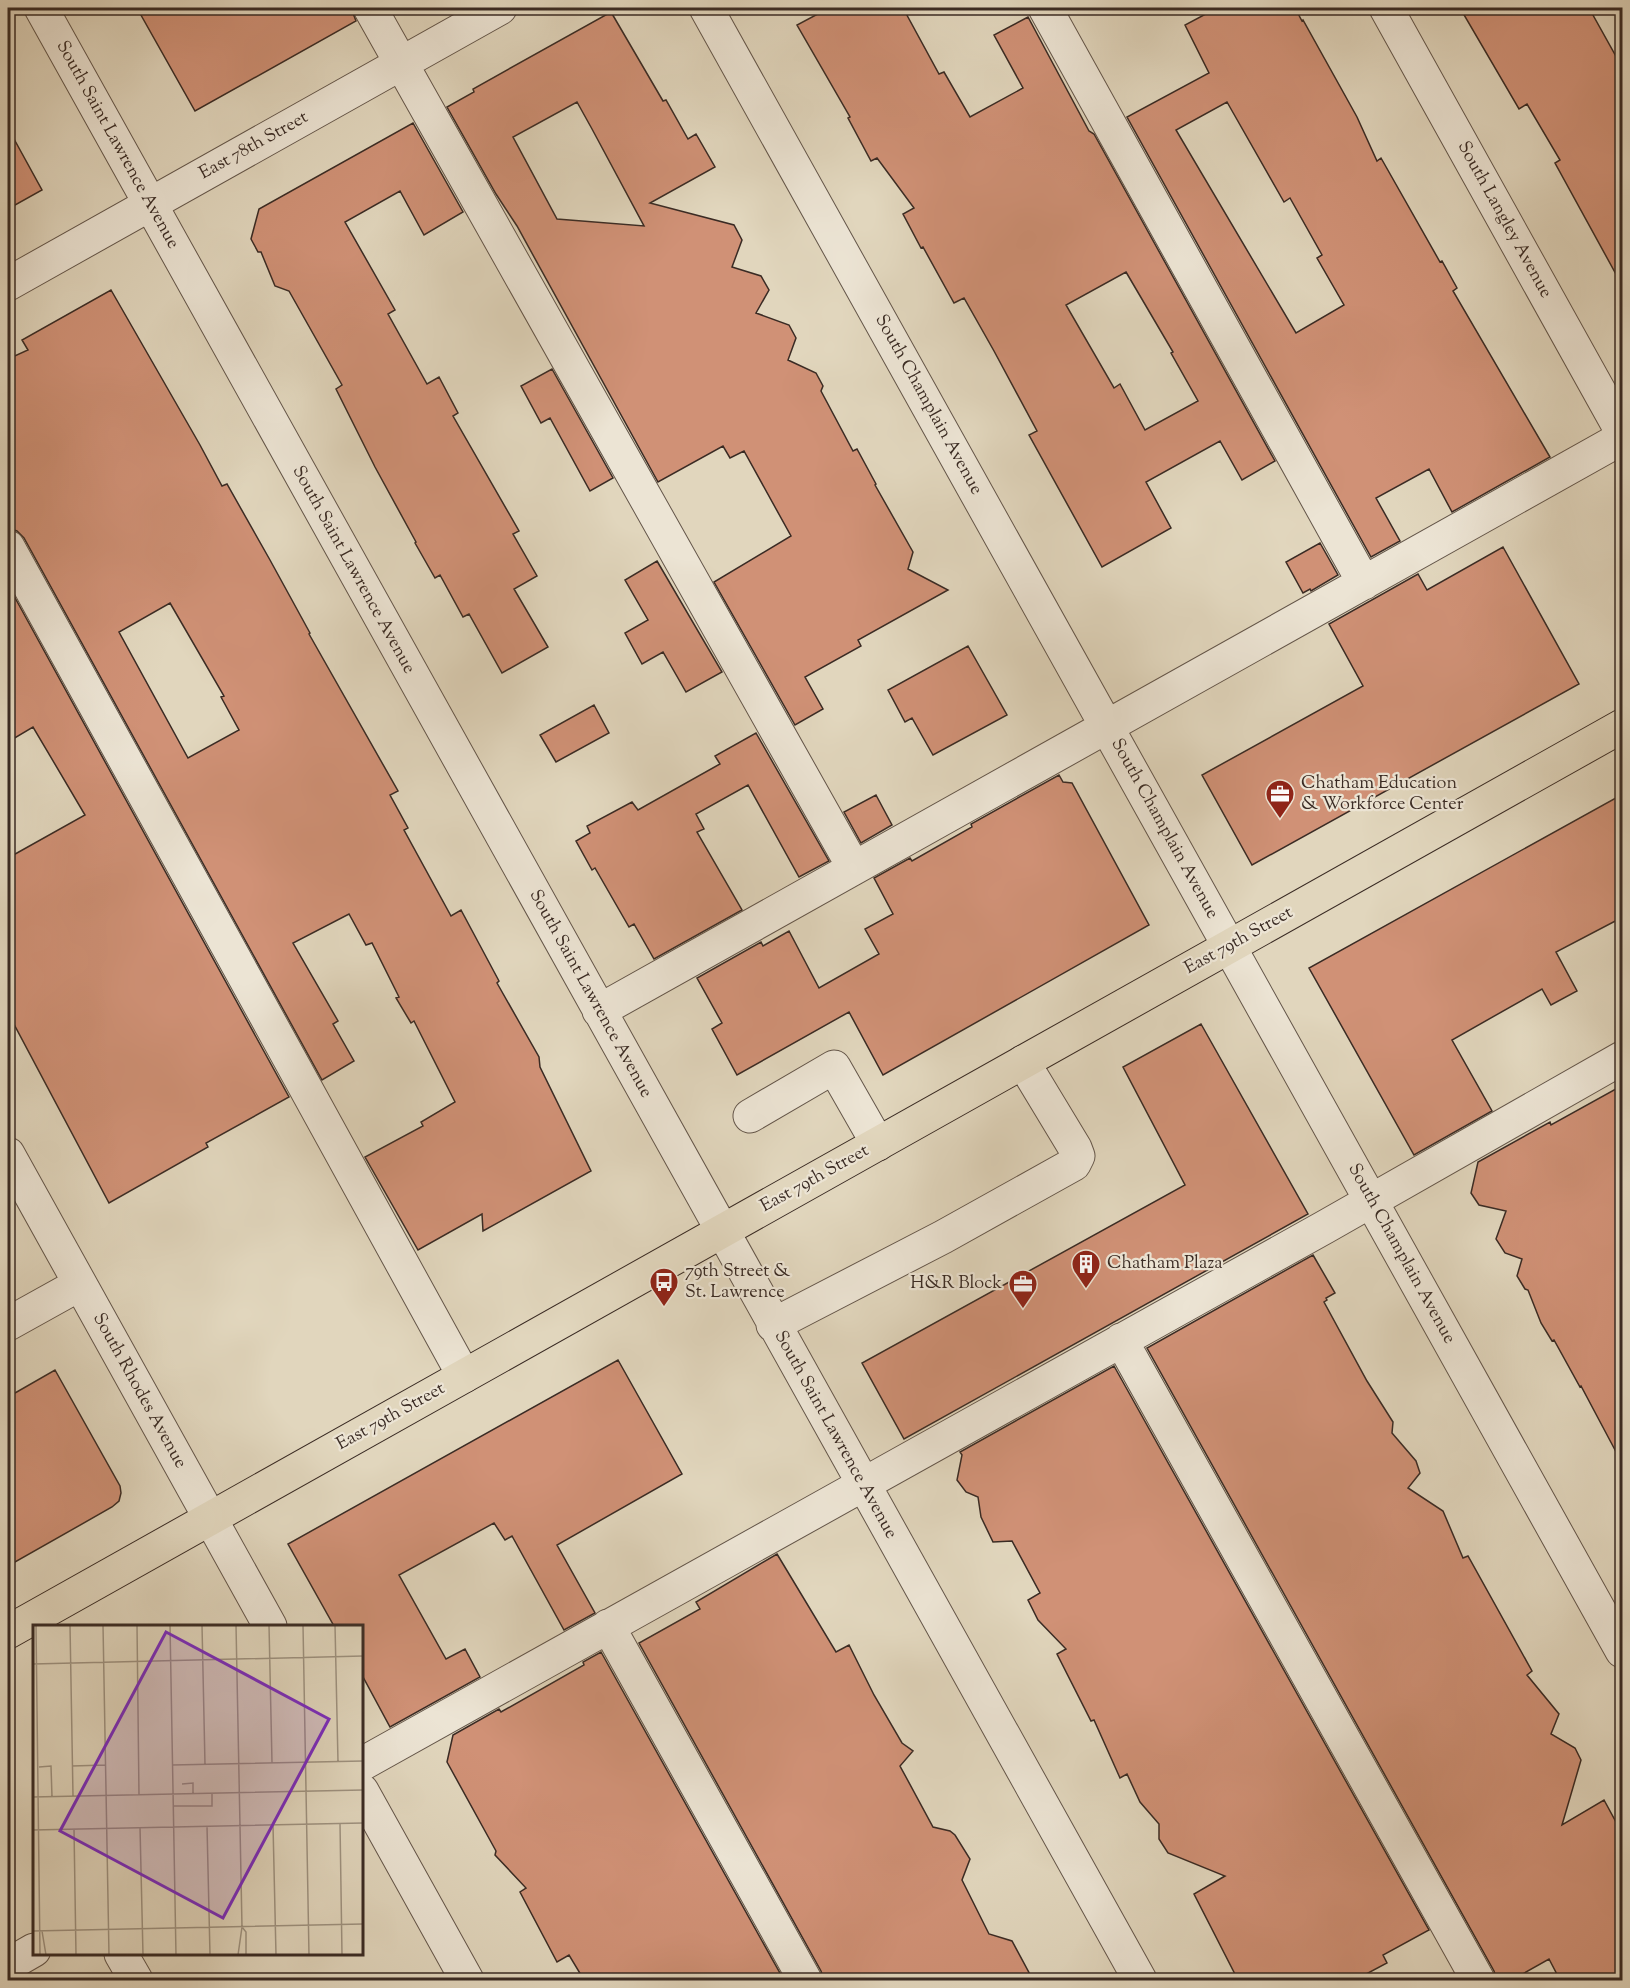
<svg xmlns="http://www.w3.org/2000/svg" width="1630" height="1988" viewBox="0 0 1630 1988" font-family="'Sorts Mill Goudy',serif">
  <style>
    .building { fill: #d09176; stroke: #3a2b24; stroke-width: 1.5; fill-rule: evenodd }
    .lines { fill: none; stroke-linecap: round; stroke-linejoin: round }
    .minor-casing { stroke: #64564a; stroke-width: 35 }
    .major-casing { stroke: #3a2b24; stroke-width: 35 }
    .minor { stroke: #ece4d4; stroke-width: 33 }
    .major { stroke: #e1d6bd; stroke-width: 33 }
    .labels { text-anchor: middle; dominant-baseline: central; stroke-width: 4.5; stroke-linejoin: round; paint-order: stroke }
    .street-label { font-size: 18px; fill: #3a2b24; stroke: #ece4d4 }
    .poi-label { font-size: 18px; fill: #3a2b24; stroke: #ece4d4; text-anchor: start }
    .inset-road { fill: none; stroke: #9e9280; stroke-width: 1.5 }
    .view { fill: #7b2cbf; fill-opacity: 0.15; stroke: #7b2cbf; stroke-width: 3 }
    .inset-edge { fill: none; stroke: #3a2b24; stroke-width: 3 }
  </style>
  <rect width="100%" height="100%" fill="#e1d6bd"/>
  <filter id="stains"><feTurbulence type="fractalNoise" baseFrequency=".00333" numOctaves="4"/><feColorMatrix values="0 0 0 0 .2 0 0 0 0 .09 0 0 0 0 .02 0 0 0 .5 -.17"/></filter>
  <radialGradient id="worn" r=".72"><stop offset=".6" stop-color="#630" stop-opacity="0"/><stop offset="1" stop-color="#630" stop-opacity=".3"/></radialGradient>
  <path class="building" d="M 137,8 L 351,8 L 356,21 L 195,111 Z
    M 829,8 L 903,8 L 939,74 L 944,72 L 970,117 L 1023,88 L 994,35 L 1028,17 L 1089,131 L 1094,134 L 1275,461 L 1242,480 L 1220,441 L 1146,482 L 1171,528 L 1102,567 L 1029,435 L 1037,431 L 994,351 L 964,298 L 954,303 L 923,247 L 921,248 L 903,214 L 914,208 L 877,158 L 871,161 L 848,118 L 850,117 L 797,25 ZM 1126,272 L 1173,352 L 1171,353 L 1198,401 L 1145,430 L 1120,384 L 1114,388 L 1066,305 Z
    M 1217,8 L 1295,8 L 1302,21 L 1303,20 L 1357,117 L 1377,161 L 1381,158 L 1440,262 L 1442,261 L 1457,288 L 1453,291 L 1550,457 L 1452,512 L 1429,469 L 1376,498 L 1400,541 L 1371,557 L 1127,117 L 1209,73 L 1185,25 ZM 1227,102 L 1284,202 L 1290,198 L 1322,255 L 1317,258 L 1344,305 L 1296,333 L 1176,130 Z
    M 1460,8 L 1589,8 L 1623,69 L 1623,287 L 1555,163 L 1560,160 L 1527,104 L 1519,109 Z
    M 611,12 L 663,101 L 666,100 L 688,139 L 696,134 L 715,167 L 650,203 L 734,225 L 742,240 L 732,267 L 761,276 L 769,290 L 756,313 L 789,325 L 796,338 L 788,360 L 816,373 L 823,386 L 821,391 L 853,451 L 857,449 L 876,484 L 875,485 L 913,552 L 908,569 L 948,590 L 858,640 L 861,646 L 805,677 L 823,709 L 795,725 L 714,582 L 791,536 L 744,451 L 730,458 L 723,446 L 658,482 L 517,226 L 496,194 L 447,107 L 474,92 L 473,89 ZM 577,102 L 592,129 L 644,226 L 557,219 L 513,137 Z
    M 413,123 L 463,212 L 424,235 L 400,191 L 345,222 L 395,310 L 388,314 L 427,384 L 439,377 L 458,413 L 453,416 L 519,531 L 513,534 L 537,576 L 514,589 L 548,647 L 502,673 L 469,614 L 463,617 L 440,575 L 435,578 L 415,543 L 416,542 L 375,467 L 336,389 L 342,385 L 289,291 L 275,286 L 261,252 L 258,252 L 251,239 L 259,209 Z
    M 8,128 L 42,190 L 8,209 Z
    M 111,290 L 200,445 L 222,486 L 227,484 L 270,560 L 310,633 L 309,634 L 398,791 L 390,795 L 408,828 L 404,830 L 451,916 L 461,910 L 499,981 L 497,983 L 539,1057 L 540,1067 L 591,1171 L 483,1231 L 482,1214 L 418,1250 L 365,1157 L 423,1126 L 421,1122 L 455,1102 L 414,1021 L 411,1023 L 396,998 L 399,997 L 372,943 L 366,945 L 349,914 L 293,943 L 338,1021 L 333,1024 L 354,1061 L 322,1080 L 24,538 L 17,531 L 8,528 L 8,359 L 28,350 L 22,340 ZM 170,603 L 224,696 L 221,697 L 239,730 L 188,758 L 119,632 Z
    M 552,369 L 613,478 L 590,491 L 550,418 L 541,423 L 521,386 Z
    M 1320,543 L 1338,575 L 1311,591 L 1310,589 L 1303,593 L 1286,562 Z
    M 1503,547 L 1579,684 L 1252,865 L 1202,775 L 1363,686 L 1329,624 L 1418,574 L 1427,590 Z
    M 657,561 L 722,672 L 686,692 L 663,652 L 642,664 L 625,633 L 648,620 L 625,580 Z
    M 8,585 L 289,1097 L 206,1143 L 208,1147 L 109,1203 L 8,1013 L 8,858 L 85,815 L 33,727 L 8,742 Z
    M 968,646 L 1007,715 L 933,755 L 912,718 L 905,722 L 888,690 Z
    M 594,705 L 609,733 L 556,762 L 540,735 Z
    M 756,733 L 829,861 L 799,877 L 748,785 L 696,814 L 704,829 L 697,832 L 742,910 L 654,959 L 634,924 L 629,927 L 595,868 L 592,870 L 576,841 L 590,833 L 587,826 L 632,802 L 638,810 L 720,764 L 715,756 Z
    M 1059,775 L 1063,782 L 1072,783 L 1149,925 L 883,1075 L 849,1012 L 737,1075 L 712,1029 L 722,1023 L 697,978 L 761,942 L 763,946 L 789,931 L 819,988 L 879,954 L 865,929 L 893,914 L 874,878 L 910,858 L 912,861 L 972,827 L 971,824 Z
    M 1623,794 L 1623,917 L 1556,952 L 1577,991 L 1551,1005 L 1542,989 L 1452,1040 L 1492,1111 L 1414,1155 L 1309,968 Z
    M 876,795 L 892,825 L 861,843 L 844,812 Z
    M 1201,1024 L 1308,1214 L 904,1439 L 862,1363 L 1185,1185 L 1123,1067 Z
    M 1623,1085 L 1623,1465 L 1581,1386 L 1580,1387 L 1554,1340 L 1552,1341 L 1541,1323 L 1528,1290 L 1525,1289 L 1517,1276 L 1522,1259 L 1505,1253 L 1496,1239 L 1506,1211 L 1479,1205 L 1471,1193 L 1478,1162 L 1550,1122 L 1551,1125 Z
    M 1313,1255 L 1335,1293 L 1326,1298 L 1327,1300 L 1324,1302 L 1367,1381 L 1393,1422 L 1392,1433 L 1416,1461 L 1420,1473 L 1408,1488 L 1443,1511 L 1463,1558 L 1468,1556 L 1532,1671 L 1527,1675 L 1559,1714 L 1551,1734 L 1575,1748 L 1581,1760 L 1562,1825 L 1604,1800 L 1623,1835 L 1623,1980 L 1560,1980 L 1549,1959 L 1512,1980 L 1497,1980 L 1494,1971 L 1147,1348 Z
    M 618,1360 L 682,1474 L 557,1545 L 595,1613 L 564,1630 L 512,1536 L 505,1540 L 494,1523 L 399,1575 L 446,1659 L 465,1649 L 480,1677 L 390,1727 L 362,1675 L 362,1626 L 334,1626 L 288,1544 Z
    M 1114,1366 L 1429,1930 L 1383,1955 L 1387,1963 L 1355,1980 L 1238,1980 L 1194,1894 L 1225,1876 L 1168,1853 L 1159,1839 L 1159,1824 L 1140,1802 L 1127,1774 L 1120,1778 L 1094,1720 L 1091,1721 L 1057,1654 L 1066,1649 L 1038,1620 L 1028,1600 L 1040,1593 L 1012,1541 L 993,1542 L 981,1517 L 978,1497 L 966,1492 L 957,1480 L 962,1455 L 960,1452 Z
    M 55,1370 L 120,1486 L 121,1493 L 119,1501 L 112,1507 L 8,1566 L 8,1397 Z
    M 777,1554 L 836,1652 L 849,1645 L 874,1695 L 902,1743 L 913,1751 L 900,1766 L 933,1827 L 950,1831 L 955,1835 L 970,1859 L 962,1880 L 989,1934 L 1012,1941 L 1033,1980 L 824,1980 L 821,1971 L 639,1643 L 700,1609 L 696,1602 Z
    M 601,1652 L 781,1975 L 770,1980 L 584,1980 L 569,1955 L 557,1962 L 520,1892 L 526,1888 L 495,1855 L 496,1851 L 447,1762 L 453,1735 L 499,1709 L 501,1712 L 584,1665 L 583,1662 Z"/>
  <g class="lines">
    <g class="minor-casing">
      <path id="minor" d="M 41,8 L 1140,1980
        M 370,8 L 854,868
        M 706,8 L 1622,1651
        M 1045,8 L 1364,583
        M 1386,8 L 1622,432
        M 8,284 L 500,8
        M 8,547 L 464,1376
        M 599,1011 L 1622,438
        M 750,1116 L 834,1067 L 878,1144
        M 8,1154 L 270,1626
        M 8,1324 L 80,1284
        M 773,1325 L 943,1237 L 1074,1164 L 1078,1156 L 1075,1148 L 1023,1062
        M 1121,1340 L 1478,1980
        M 608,1626 L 805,1980
        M 362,1764 L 1325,1227 L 1622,1058
        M 362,1791 L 467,1980
        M 121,1954 L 136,1980
        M 8,1965 L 34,1950"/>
    </g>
    <g class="major-casing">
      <path id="major" d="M 8,1632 L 1622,726"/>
    </g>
    <use href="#minor" class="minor"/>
    <use href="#major" class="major"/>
  </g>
  <defs>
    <g id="office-pin" transform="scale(1.5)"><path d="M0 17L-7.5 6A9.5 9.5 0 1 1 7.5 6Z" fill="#8f2418" stroke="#ece4d4"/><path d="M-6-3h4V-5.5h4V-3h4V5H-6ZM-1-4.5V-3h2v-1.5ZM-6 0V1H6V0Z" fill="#fff"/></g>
    <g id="building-pin" transform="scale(1.5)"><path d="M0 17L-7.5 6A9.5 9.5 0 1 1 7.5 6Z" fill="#8f2418" stroke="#ece4d4"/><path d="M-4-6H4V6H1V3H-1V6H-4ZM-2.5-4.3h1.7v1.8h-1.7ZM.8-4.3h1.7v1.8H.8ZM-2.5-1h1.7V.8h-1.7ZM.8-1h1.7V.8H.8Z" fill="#fff"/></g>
    <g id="bus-pin" transform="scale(1.5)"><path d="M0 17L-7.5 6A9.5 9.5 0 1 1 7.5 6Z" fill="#8f2418" stroke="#ece4d4"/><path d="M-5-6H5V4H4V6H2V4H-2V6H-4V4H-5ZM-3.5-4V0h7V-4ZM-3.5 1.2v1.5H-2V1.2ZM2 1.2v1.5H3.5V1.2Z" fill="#fff"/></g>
  </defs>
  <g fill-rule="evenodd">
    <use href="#office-pin" x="1280" y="794"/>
    <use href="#building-pin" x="1086" y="1264"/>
    <use href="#bus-pin" x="664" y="1282"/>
    <use href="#office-pin" x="1023" y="1284"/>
  </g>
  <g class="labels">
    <g class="street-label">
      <text transform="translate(117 145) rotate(61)">South Saint Lawrence Avenue</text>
      <text transform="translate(254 146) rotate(-29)">East 78th Street</text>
      <text transform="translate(1504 220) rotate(61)">South Langley Avenue</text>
      <text transform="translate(928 405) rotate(61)">South Champlain Avenue</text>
      <text transform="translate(353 570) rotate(61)">South Saint Lawrence Avenue</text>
      <text transform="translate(1164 829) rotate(61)">South Champlain Avenue</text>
      <text transform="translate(1239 941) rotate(-29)">East 79th Street</text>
      <text transform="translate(590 994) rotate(61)">South Saint Lawrence Avenue</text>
      <text transform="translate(815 1179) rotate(-29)">East 79th Street</text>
      <text transform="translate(1401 1254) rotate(61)">South Champlain Avenue</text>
      <text transform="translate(139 1391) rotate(61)">South Rhodes Avenue</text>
      <text transform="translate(391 1417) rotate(-29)">East 79th Street</text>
      <text transform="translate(835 1435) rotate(61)">South Saint Lawrence Avenue</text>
    </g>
    <g class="poi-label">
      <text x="1301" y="784">Chatham Education<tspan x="1301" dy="21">&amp; Workforce Center</tspan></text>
      <text x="1107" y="1264">Chatham Plaza</text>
      <text x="685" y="1272">79th Street &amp;<tspan x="685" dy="21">St. Lawrence</tspan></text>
      <text x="1002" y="1284" text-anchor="end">H&amp;R Block</text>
    </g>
  </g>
  <g transform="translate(33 1625)">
    <rect width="330" height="330" fill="#e1d6bd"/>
    <path class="inset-road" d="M 3,0 L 7,330M 37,0 L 40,171M 70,0 L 76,330M 104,0 L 106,170M 137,0 L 143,330M 169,0 L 172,140M 203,0 L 209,302 L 205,330M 236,0 L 239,138M 270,0 L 276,330M 302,0 L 305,137M 0,39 L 330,31M 139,140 L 330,136M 39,141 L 73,140M 6,142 L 18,141 L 19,172M 149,159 L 160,158 L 160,168M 0,172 L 330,165M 140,181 L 179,181 L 179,168M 307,198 L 309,330M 240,200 L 243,330M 174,201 L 177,330M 107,202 L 110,330M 41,204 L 43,330M 0,205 L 330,198M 209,302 L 213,307 L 213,330M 0,306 L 330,299M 9,306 L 13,330"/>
    <path class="view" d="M 133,7 L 296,94 L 190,293 L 27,206 Z"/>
    <rect width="330" height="330" class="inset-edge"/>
  </g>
  <rect width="1630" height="1988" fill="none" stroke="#e1d6bd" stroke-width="30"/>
  <rect x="9" y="9" width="1612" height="1970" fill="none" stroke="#3a2b24" stroke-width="3"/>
  <rect x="15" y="15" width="1600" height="1958" fill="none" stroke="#3a2b24" stroke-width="1.5"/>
  <rect width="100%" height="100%" filter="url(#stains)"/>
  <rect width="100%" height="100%" fill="url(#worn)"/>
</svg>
